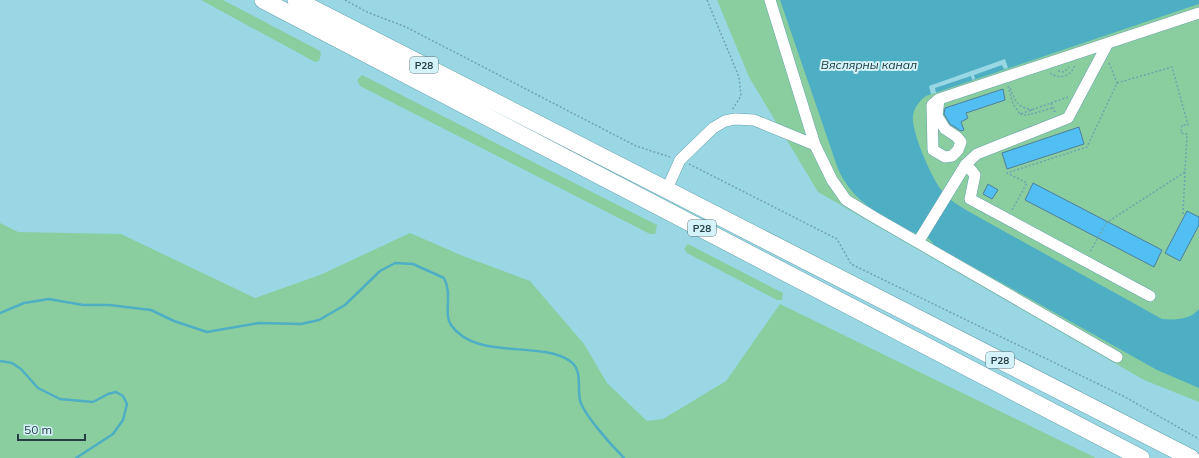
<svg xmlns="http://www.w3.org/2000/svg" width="1199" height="458" viewBox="0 0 1199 458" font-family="Mulish,sans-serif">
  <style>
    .green { fill: #8ace9f }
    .water { fill: #4eaec3 }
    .pier { fill: #99d7e5 }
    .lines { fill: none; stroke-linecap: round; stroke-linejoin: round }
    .stream { stroke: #4eaec3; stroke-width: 2.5 }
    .building { fill: #51bef4; stroke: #4f7f9a }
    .minor-casing { stroke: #63a0ae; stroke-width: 12 }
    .highway-casing { stroke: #63a0ae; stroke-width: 18 }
    .path { stroke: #71a3ae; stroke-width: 1.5; stroke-dasharray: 2 2; stroke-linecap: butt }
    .minor { stroke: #fff; stroke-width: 11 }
    .highway { stroke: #fff; stroke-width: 17 }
    .labels { text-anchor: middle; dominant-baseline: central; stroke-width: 4; stroke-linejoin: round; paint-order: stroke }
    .shield { fill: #d4f2f9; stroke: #59747a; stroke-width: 1 }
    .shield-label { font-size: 10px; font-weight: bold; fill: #243e43 }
    .water-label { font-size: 12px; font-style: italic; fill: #17353b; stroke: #d4f2f9 }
  </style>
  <rect width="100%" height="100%" fill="#99d7e5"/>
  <path class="green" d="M 201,0 L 223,0 L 320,51 L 321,54 L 319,61 L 315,62 Z
    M 717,0 L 1199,0 L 1199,402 L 1144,380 L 818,192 L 749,77 Z
    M 362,75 L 657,225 L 655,234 L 650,234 L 360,86 L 357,80 Z
    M 0,223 L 18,232 L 121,234 L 255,298 L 320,275 L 410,233 L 463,256 L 530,281 L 584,344 L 607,383 L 647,421 L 663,419 L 726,381 L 780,304 L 1096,458 L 0,458 Z
    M 688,244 L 783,293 L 782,300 L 777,300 L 687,253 L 684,249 Z"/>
  <path class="water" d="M 780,0 L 1199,0 L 1199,4 L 926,96 C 919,101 914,108 913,116 C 911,131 932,179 942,191 C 948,199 958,205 966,210 L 1162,319 C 1175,320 1190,320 1199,309 L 1199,388 L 1157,370 L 934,245 C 927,234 919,234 908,231 C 903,229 897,224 892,221 C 868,208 850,195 838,169 Z"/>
  <path class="pier" d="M 1005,59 L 1008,68 L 1004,69 L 1002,65 L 974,75 L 975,79 L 972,80 L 971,76 L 935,88 L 936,93 L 931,94 L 929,86 Z"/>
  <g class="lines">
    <path class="stream" d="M 0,313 L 24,303 L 49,299 L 83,305 L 109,305 L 151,310 L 174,321 L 207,332 L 259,323 L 301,324 L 319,320 L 345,305 L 380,271 L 395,263 L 413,264 L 444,278 C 453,295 443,313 451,325 C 476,361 539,340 570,361 C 583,370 577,387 580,400 C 583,414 613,447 624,458
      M 0,361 L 12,363 L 21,369 L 38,388 L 60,399 L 93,402 L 108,394 L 116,392 L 123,396 L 127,404 L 123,420 L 113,434 L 76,458"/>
  </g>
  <path class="building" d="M 1003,89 L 1005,100 L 966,113 L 968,118 L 961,122 L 964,130 L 961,131 L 950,124 L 944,114 L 945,108 Z
    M 1079,127 L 1084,144 L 1007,169 L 1002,153 Z
    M 1033,183 L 1162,250 L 1154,267 L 1025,200 Z
    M 988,184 L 998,190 L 992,199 L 983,194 Z
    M 1187,211 L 1199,217 L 1199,225 L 1180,261 L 1165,253 Z"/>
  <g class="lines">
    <g class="minor-casing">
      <path id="minor" d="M 770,0 L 815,145
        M 939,99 L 937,116 L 945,129 L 957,137 L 961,142 L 958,150 L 952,156 L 945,157 L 933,150 L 932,105 L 939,99 L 1199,13
        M 966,164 L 975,175 L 970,199 L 1150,296
        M 667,189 L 680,160 L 713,128 L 725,121 L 735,119 L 754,120 L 815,145 L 832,180 L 846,200 L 874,217 L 1117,357
        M 918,242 L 966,164 L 977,154 L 1068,118 L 1108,43"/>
    </g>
    <g class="highway-casing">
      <path id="highway" d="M 263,0 L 1141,458
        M 296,0 L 1191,458"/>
    </g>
    <path class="path" d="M 345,0 L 367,12 L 406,27 L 636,146 L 670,157
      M 707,0 L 739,77 L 741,96 L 732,110
      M 1109,63 L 1117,83
      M 1058,71 L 1064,72 L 1069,67
      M 1050,73 C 1060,80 1072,76 1075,64
      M 1008,86 L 1013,104 L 1020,114 L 1051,103 L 1054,111 L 1057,112
      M 1010,88 C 1015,99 1016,107 1030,109
      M 1051,103 L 1068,97
      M 1031,109 L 1032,114 L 1052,108
      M 1020,114 L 1023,115 L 1032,114
      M 689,164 L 837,239 L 851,264 L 1125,397 L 1199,439
      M 1012,210 L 1027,183 L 1007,173 L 1087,147 L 1117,83 L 1172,67 L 1188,125 L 1182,125 L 1181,133 L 1187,134 L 1185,172 L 1106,223 L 1090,252
      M 1183,214 L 1185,172"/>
    <use href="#minor" class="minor"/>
    <use href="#highway" class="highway"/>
  </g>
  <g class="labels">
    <g class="shield">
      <rect x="410" y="57" width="28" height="16" rx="3"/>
      <rect x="688" y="220" width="28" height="16" rx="3"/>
      <rect x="986" y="352" width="28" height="16" rx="3"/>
    </g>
    <g class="shield-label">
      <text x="424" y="65">Р28</text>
      <text x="702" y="228">Р28</text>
      <text x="1000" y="360">Р28</text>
    </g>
    <g class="water-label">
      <text x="869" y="64">Вяслярны канал</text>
    </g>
  </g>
  <path d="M18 434v6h67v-6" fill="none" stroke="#243e43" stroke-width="2"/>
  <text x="24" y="434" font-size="12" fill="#243e43" stroke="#d4f2f9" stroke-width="3" paint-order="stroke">50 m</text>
</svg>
